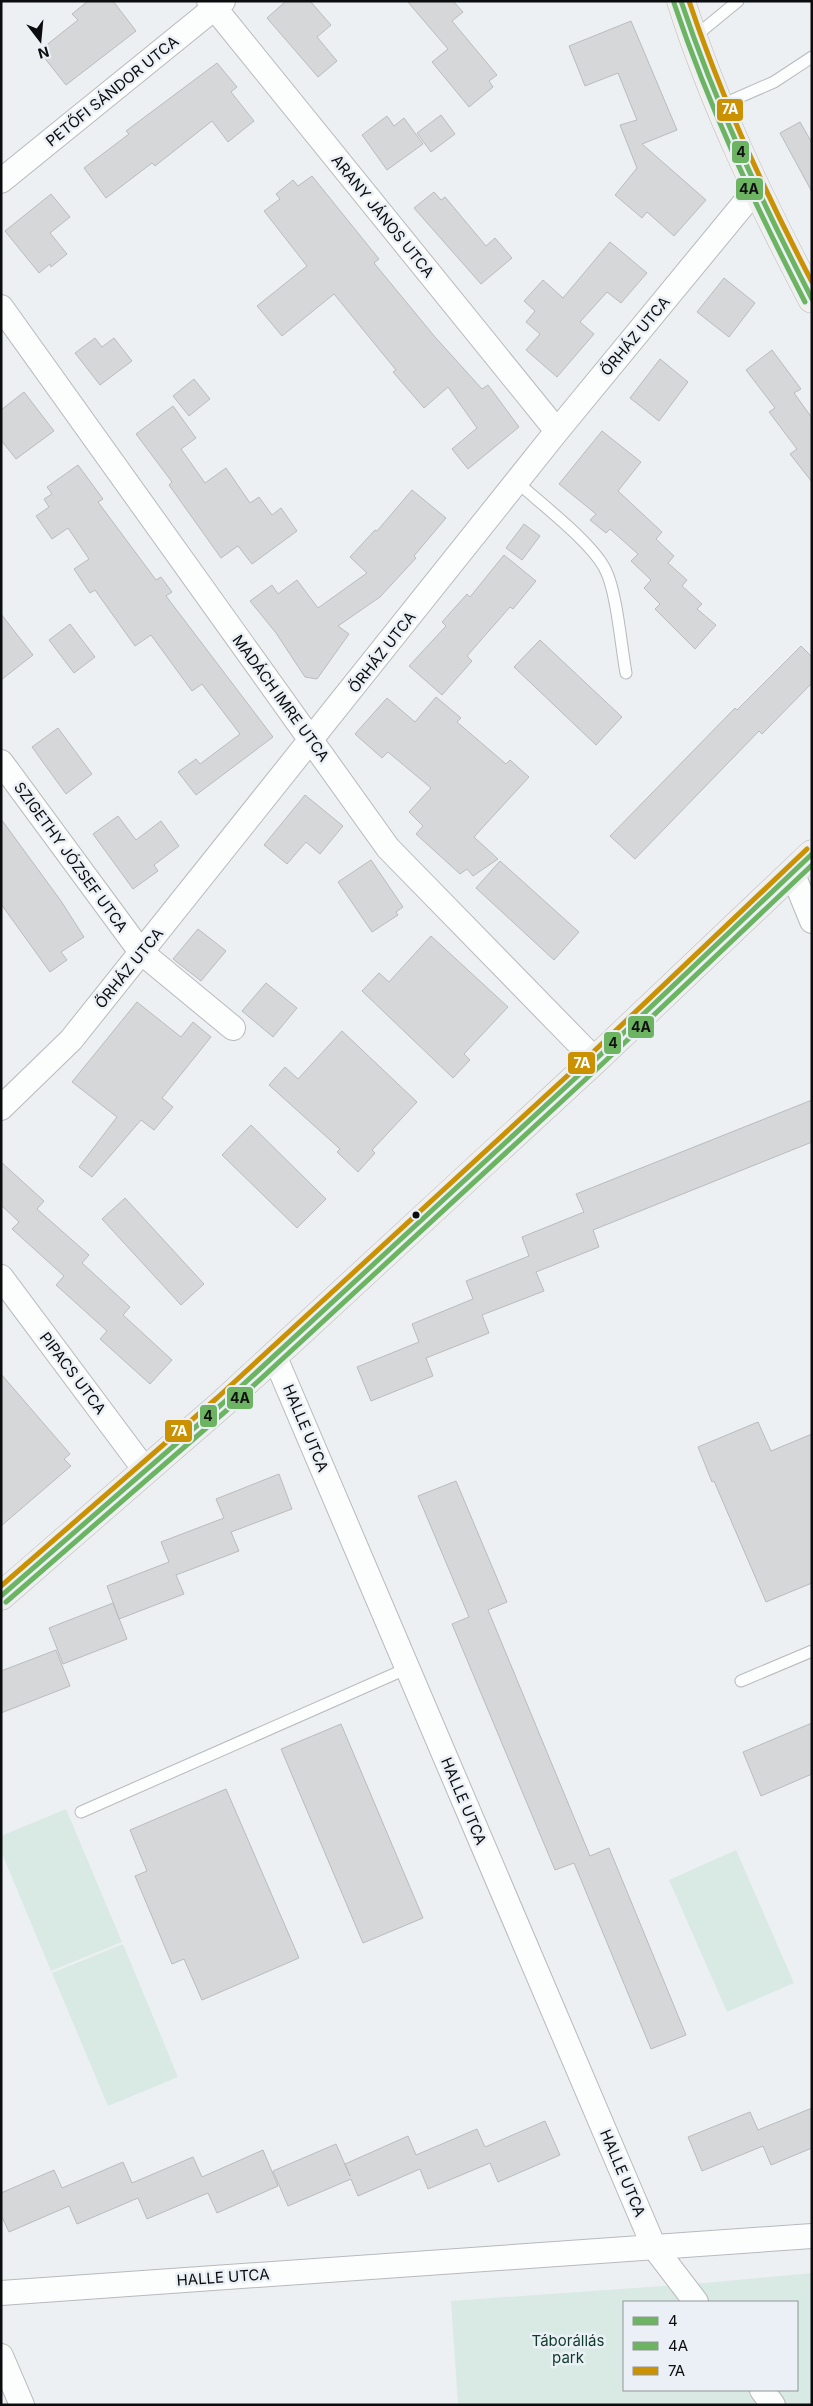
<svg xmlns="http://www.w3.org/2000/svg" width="813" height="2406" viewBox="0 0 813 2406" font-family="Inter,sans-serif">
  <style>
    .green { fill: #d8eae3; fill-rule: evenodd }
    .building { fill: #d5d7d9; stroke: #b9bbbd }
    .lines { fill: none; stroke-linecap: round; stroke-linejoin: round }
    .lane-casing { stroke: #b7babc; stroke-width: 13 }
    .street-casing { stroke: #b7babc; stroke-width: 26 }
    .secondary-casing { stroke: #b7babc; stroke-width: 29 }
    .lane { stroke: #fcfdfd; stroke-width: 11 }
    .street { stroke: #fcfdfd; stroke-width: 24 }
    .secondary { stroke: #f3f0ee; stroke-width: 28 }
    .bus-1-casing { stroke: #eaf0f5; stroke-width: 9 }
    .bus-2-casing { stroke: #eaf0f5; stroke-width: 9 }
    .bus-3-casing { stroke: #eaf0f5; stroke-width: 9 }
    .bus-1 { stroke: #6cb461; stroke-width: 5 }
    .bus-2 { stroke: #6cb461; stroke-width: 5 }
    .bus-3 { stroke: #ca9103; stroke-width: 5 }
    .bus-dot { fill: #0a0c0e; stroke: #eaf0f5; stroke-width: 2 }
    .labels { text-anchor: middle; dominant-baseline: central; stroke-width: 5; stroke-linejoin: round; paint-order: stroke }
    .street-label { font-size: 15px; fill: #0a0c0e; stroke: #eaf0f5 }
    .park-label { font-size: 15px; fill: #0e3b2a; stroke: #eaf0f5 }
    .line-badge { stroke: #eaf0f5; stroke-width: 2 }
    .badge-label { font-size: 14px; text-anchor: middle; font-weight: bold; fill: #fff }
    .pale-badge-label { font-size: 14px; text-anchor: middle; font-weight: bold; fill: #111 }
  </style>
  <rect width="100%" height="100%" fill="#edf0f2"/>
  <path class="green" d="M 66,1809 L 122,1942 L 51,1971 L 1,1851 L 1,1836 Z
    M 736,1850 L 794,1983 L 727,2012 L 669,1880 Z
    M 123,1944 L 178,2077 L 108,2106 L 52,1973 Z
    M 812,2273 L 812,2405 L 458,2405 L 451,2301 L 705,2283 ZM 624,2302 L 797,2302 L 797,2390 L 624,2390 Z"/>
  <path class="building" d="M 88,1 L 113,1 L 136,31 L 66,85 L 39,51 L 78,20 L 72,14 Z
    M 286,1 L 310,1 L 331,25 L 317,37 L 337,61 L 318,77 L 267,18 Z
    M 407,1 L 453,1 L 463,12 L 452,21 L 497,75 L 489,81 L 493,87 L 469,107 L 432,62 L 448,49 Z
    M 631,21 L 677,130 L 642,144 L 706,200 L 674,236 L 647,212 L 642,218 L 615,195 L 637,168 L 620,125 L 637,120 L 618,73 L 585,86 L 569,46 Z
    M 217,63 L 237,87 L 231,92 L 254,121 L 228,142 L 212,121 L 155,166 L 152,163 L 106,198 L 84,168 L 129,134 L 126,131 Z
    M 441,115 L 455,134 L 431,152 L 417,133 Z
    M 387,116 L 394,126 L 404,118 L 423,144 L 387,170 L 362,135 Z
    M 800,122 L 812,143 L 812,192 L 780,133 Z
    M 312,176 L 379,259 L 374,263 L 435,337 L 482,389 L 488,385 L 519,427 L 468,469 L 452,449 L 477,428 L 448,387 L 424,408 L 393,372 L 396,370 L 334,294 L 282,336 L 257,306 L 307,266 L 264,211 L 280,199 L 276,194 L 293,180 L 298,186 Z
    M 434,192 L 441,200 L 445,197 L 486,246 L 495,238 L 512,258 L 481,284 L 414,208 Z
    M 51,194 L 70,217 L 50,233 L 67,254 L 51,267 L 50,264 L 39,273 L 5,231 Z
    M 610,242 L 647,273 L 621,303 L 607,292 L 580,322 L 594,334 L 557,377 L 526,350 L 540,334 L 526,322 L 535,311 L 524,301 L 543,280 L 563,298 Z
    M 724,278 L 755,303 L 729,337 L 697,312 Z
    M 95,338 L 102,347 L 114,338 L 132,361 L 100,385 L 75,353 Z
    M 772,350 L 801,389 L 794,393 L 812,418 L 812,482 L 790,454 L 797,449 L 769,412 L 775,408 L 746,370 Z
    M 660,359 L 688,382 L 659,421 L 630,398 Z
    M 194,379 L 210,399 L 189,416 L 173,396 Z
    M 24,392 L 54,431 L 16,459 L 1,440 L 1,410 Z
    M 173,406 L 196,438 L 181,449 L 205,483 L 226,468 L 250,503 L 259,497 L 272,515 L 281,508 L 297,531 L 252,564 L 238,546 L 221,558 L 169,485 L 172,482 L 136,434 Z
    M 602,431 L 641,462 L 618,491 L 662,532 L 656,539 L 674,556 L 668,563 L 687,580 L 682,586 L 702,604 L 697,609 L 716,625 L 695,649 L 655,609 L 660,604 L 644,588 L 651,580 L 631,561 L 638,554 L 610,529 L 606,533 L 590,520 L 596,514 L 559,484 Z
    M 78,465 L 103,499 L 98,502 L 156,580 L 161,577 L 172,592 L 166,596 L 273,737 L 196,795 L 178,772 L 196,759 L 200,764 L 240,734 L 202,684 L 192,691 L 151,635 L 135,646 L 95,590 L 90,593 L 74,569 L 89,559 L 68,528 L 52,539 L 36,516 L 49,507 L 44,499 L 52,494 L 47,487 Z
    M 412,490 L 446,518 L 414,556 L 416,558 L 380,597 L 338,626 L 349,634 L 317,679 L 305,677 L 276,633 L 250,601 L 272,585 L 278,594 L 297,580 L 318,608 L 367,573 L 350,557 L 375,530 L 377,531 Z
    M 524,524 L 540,536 L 522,560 L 506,548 Z
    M 504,555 L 536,581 L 513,609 L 510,607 L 467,656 L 472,661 L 442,695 L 409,666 L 446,626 L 442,622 L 467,594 L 470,597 Z
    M 1,614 L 33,655 L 1,680 Z
    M 70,624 L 95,657 L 74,673 L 49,640 Z
    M 540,640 L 622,717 L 596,745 L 514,667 Z
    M 801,646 L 812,657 L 812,683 L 762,734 L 759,731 L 635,859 L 610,836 L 735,708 L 737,710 Z
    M 436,697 L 461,718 L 457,722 L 506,764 L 510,760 L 529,777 L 474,837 L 498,859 L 473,876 L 467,869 L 460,874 L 416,834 L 423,826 L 409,812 L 431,788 L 388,752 L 382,758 L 355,734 L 387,698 L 415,722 Z
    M 58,728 L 92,774 L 66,794 L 32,747 Z
    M 305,795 L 343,826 L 320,854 L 306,842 L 287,864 L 264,845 Z
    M 118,816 L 136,840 L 161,821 L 179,846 L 154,865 L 158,871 L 133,889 L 93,834 Z
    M 1,819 L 61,901 L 84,937 L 61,952 L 67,960 L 50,972 L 1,904 Z
    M 371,860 L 403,907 L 396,912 L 398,915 L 372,932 L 338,882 Z
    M 500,861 L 579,932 L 554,960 L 476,888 Z
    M 198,929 L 226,951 L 201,981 L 173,959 Z
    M 431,936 L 508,1007 L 464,1054 L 470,1060 L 453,1078 L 362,991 L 379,973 L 389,982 Z
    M 266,983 L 297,1008 L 273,1037 L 242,1011 Z
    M 137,1002 L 181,1037 L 193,1022 L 211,1037 L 162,1098 L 173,1107 L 154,1130 L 141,1120 L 92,1177 L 79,1167 L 117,1117 L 72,1082 Z
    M 342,1031 L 417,1102 L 372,1150 L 375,1153 L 358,1172 L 337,1152 L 340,1149 L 269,1085 L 285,1067 L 298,1079 Z
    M 812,1100 L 812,1142 L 593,1230 L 599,1247 L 536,1272 L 544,1291 L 482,1315 L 489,1333 L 426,1358 L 433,1376 L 371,1401 L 357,1367 L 419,1342 L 412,1324 L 473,1299 L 466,1281 L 529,1256 L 522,1237 L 584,1212 L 576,1194 Z
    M 251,1125 L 326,1199 L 297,1228 L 222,1155 Z
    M 1,1162 L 44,1201 L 37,1209 L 89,1255 L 82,1263 L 130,1307 L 123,1315 L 172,1360 L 150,1384 L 100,1339 L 107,1331 L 56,1285 L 64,1276 L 12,1229 L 19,1222 L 1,1205 Z
    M 125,1198 L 204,1284 L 181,1305 L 102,1219 Z
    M 1,1374 L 70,1454 L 64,1459 L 71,1466 L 1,1526 Z
    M 758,1422 L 771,1451 L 812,1434 L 812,1583 L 766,1602 L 714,1481 L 712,1482 L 698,1447 Z
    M 279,1474 L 292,1509 L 231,1532 L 239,1551 L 176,1575 L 184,1594 L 119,1619 L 107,1586 L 169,1562 L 161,1542 L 224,1518 L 216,1499 Z
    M 456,1481 L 507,1602 L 488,1610 L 590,1856 L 609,1848 L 686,2035 L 651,2049 L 574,1863 L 555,1870 L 452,1624 L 469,1617 L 418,1496 Z
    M 113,1603 L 127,1639 L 63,1664 L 49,1628 Z
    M 56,1650 L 70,1686 L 1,1713 L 1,1671 Z
    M 812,1723 L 812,1774 L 761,1796 L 743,1752 Z
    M 341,1724 L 423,1918 L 363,1943 L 281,1749 Z
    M 226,1789 L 299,1958 L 202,2000 L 184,1959 L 172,1964 L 135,1876 L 147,1871 L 130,1830 Z
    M 812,2108 L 812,2148 L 771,2165 L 763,2146 L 702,2171 L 688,2137 L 750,2112 L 758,2130 Z
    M 545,2121 L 560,2155 L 498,2182 L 490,2163 L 428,2189 L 420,2169 L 358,2196 L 351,2179 L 288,2206 L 273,2171 L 336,2144 L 350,2176 L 345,2164 L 408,2136 L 416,2155 L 477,2129 L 485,2147 Z
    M 263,2150 L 278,2186 L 217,2213 L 208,2193 L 147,2219 L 138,2198 L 77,2224 L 69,2206 L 9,2232 L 1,2215 L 1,2193 L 54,2170 L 62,2188 L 123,2162 L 132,2183 L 193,2157 L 202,2177 Z"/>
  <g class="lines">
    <g class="lane-casing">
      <path id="lane" d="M 693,38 L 738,1
        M 719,106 L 774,82 L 812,57
        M 517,482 C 540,503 594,544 606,571 C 617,594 621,646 626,673
        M 741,1681 L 812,1651
        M 81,1812 L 408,1668"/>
    </g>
    <g class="street-casing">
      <path id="street" d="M 209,1 L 557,431
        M 1,181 L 223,1
        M 1,307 L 388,848 L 595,1060
        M 1,762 L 141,952 L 233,1028
        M 792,872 L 812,921
        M 1,1108 L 71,1040 L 557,431 L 756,189
        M 1,1277 L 145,1470
        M 274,1355 L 654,2247 L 696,2302
        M 1,2293 L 812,2236
        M 1,2356 L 22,2405
        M 762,2390 L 773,2405"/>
    </g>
    <g class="secondary-casing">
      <path id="secondary" d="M 681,1 C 714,105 761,202 812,299
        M 1,1596 L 222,1404 L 595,1060 L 812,854"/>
    </g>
    <use href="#lane" class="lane"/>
    <use href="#street" class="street"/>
    <use href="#secondary" class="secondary"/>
    <g class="bus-1-casing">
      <path id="bus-1" d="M 681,1 C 716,105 762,202 812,299
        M 1,1596 L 222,1404 L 595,1060 L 812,854"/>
    </g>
    <g class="bus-2-casing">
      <path id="bus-2" d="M 674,3 C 709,107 755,205 805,302
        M 6,1602 L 227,1410 L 600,1066 L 812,865"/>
    </g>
    <g class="bus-3-casing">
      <path id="bus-3" d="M 689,1 C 722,99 764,191 812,282
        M 1,1586 L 217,1398 L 590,1055 L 807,849"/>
    </g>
    <use href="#bus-1" class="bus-1"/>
    <use href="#bus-2" class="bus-2"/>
    <use href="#bus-3" class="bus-3"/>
  </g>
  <circle class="bus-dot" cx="416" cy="1215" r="4.5"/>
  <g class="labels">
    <g class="street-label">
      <text transform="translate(112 91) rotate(-39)">PETŐFI SÁNDOR UTCA</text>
      <text transform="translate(383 216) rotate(51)">ARANY JÁNOS UTCA</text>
      <text transform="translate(635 336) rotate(-50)">ŐRHÁZ UTCA</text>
      <text transform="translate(382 652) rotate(-52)">ŐRHÁZ UTCA</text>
      <text transform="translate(281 698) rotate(54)">MADÁCH IMRE UTCA</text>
      <text transform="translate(71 857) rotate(54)">SZIGETHY JÓZSEF UTCA</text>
      <text transform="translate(129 968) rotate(-51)">ŐRHÁZ UTCA</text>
      <text transform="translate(73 1373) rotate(53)">PIPACS UTCA</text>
      <text transform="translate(306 1428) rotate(67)">HALLE UTCA</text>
      <text transform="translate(464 1801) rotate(67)">HALLE UTCA</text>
      <text transform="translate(623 2173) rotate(67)">HALLE UTCA</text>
      <text transform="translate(223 2277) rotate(-4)">HALLE UTCA</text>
    </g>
    <g class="park-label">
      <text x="568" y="2340">Táborállás<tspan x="568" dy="17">park</tspan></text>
    </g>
  </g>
  <g class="line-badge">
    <rect x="716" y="98" width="28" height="24" rx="5" fill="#ca9103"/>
    <rect x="731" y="140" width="19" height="24" rx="5" fill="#6cb461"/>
    <rect x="735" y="177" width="29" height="24" rx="5" fill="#6cb461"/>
    <rect x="627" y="1015" width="28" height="24" rx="5" fill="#6cb461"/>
    <rect x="603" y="1031" width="19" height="24" rx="5" fill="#6cb461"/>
    <rect x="567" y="1051" width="29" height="24" rx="5" fill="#ca9103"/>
    <rect x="226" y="1386" width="28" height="24" rx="5" fill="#6cb461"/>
    <rect x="199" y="1404" width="19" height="24" rx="5" fill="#6cb461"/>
    <rect x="164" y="1419" width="29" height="24" rx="5" fill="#ca9103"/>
  </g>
  <g class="badge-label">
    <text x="730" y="114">7A</text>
    <text x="582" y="1068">7A</text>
    <text x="179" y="1436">7A</text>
  </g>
  <g class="pale-badge-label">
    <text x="741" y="157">4</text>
    <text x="749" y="194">4A</text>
    <text x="641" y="1032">4A</text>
    <text x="613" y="1048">4</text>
    <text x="240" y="1403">4A</text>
    <text x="208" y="1421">4</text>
  </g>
  <rect width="813" height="2406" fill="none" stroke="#0a0c0e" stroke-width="5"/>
  <rect x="623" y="2301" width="175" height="90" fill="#eaf0f5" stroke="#909599"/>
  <rect x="633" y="2317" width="25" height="8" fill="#6cb461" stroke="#909599"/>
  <text x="668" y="2326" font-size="15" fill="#0a0c0e">4</text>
  <rect x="633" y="2342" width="25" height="8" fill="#6cb461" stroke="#909599"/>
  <text x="668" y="2351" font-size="15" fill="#0a0c0e">4A</text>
  <rect x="633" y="2367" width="25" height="8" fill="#ca9103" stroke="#909599"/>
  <text x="668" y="2376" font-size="15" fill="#0a0c0e">7A</text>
  <g transform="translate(40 40) rotate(164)" stroke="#eaf0f5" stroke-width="4" paint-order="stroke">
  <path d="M0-4L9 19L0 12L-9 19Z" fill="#0a0c0e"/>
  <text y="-8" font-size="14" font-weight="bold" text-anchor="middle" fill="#0a0c0e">N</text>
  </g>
</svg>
